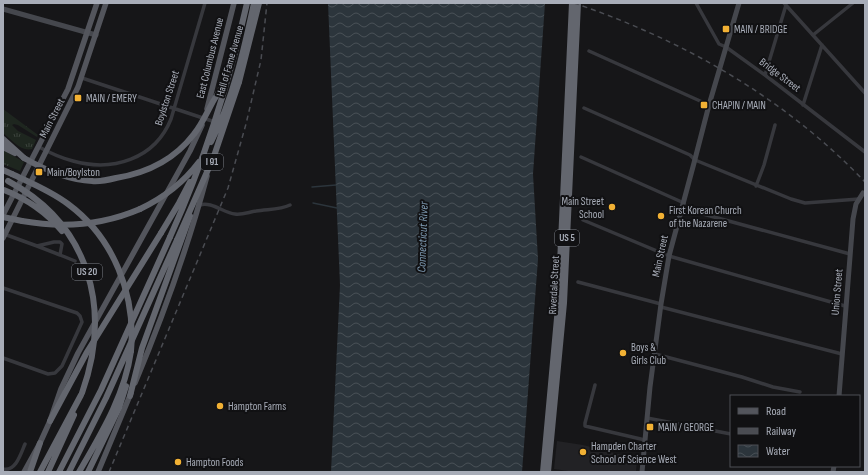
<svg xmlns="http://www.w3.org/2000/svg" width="868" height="475" viewBox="0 0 868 475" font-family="'Sofia Sans Condensed',sans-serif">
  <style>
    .built { fill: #222225 }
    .grass { fill: url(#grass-tufts) }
    .water { fill: url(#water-waves) }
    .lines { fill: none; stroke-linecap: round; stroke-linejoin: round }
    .stream { stroke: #2c353c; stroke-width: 1.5 }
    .street { stroke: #37383d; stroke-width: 3.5 }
    .secondary { stroke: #45474d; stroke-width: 5 }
    .primary { stroke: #53555c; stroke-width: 5.5 }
    .highway { stroke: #63666e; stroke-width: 6 }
    .rail { stroke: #4a4c52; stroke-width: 1.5; stroke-dasharray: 5 4; stroke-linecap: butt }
    .highway-bridge { stroke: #63666e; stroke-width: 6 }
    .poi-dot { fill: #f2b134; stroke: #111113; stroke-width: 1.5 }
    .labels { text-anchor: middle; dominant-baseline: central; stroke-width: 4; stroke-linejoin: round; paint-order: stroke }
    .shield { fill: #111113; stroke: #7b7e86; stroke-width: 1 }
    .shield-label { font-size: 10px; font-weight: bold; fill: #a8adb8 }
    .poi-label { font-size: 11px; fill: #a8adb8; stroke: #111113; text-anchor: start }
    .street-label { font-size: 11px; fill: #a8adb8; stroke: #111113 }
    .water-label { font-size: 12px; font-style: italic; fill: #7f9bb3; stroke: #111113 }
  </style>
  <defs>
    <pattern id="grass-tufts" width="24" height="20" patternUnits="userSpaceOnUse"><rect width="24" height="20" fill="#1e261f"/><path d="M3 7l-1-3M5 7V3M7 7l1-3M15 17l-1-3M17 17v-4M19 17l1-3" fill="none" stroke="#3c433d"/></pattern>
    <pattern id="water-waves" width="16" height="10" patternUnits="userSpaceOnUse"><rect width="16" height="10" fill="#2c353c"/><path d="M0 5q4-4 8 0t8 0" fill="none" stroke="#485056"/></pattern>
  </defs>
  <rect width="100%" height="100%" fill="#161618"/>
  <path class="built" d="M 557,441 L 583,445 L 637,459 L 636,472 L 575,472 L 554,469 Z"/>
  <path class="grass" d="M 3,109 L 38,135 L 37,137 L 18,125 L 14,124 L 12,125 L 18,131 L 36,140 L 32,149 C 21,152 11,139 3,133 Z
    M 3,150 L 24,162 L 20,171 L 3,164 Z"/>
  <path class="water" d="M 328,3 L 545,3 L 533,174 L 538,259 L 522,472 L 331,472 L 340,285 Z"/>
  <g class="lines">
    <path class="stream" d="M 312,187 L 336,185
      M 313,203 L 337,208"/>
    <path class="street" d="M 696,3 L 719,44 L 726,47 L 765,75 L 865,152
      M 784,3 L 865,93
      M 813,35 L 853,3
      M 589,51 L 709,105
      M 765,75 L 786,5
      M 82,78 L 215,122
      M 803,105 L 822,45
      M 584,108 L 690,155 L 695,160 L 791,199 L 805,203 L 859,199
      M 39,147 C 50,153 61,158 73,161 C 113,172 155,159 171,119 L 205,3
      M 581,157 L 684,203
      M 756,186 L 764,165 L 775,125
      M 200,205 C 211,201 224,213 235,214 C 242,215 249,212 256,211 C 267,209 280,210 290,205
      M 681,208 L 850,254
      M 583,220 L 669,256 L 845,306
      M 4,234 L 37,246 L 54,242 L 60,242 L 62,244 L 60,255 L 75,261
      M 37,246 L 60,255
      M 578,282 L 661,304
      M 3,288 L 77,313 L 80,316 L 82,322 L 62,366 L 55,373 L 48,374 L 3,358
      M 661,307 L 842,354
      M 655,354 L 742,377 L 773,387 L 800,392
      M 595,385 L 585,423 L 585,426 L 645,440
      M 647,418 L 731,434
      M 3,469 C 16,472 21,453 25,444"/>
    <path class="secondary" d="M 3,9 L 96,35
      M 839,396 L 853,219 L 856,204 L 863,193
      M 642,472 L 650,387 L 661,304 L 669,256 L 694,163 L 709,105 L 739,3
      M 833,472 L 834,466"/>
    <path class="primary" d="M 207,109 L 234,3
      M 3,215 L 68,89 L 97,3
      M 3,238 L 78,87 L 106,3
      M 135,383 C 163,316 188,247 207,176
      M 24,472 L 40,443 L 50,421 L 61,389 L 78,353 L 190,151 L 202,125
      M 98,472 L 131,393"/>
    <path class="highway" d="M 239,82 L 259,3
      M 3,139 L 24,158
      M 3,147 L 15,153
      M 3,170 L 12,174
      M 22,221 C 62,228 103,225 140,209
      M 130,396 L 142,348 L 190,216
      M 50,421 L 87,352 L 161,233
      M 30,472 L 40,443
      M 40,472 L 81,395
      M 48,472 L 74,415
      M 59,472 L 101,390 L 170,237
      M 69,472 L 106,398 L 177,240
      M 79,472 C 101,434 125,395 131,351
      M 88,472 L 119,408 L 126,386
      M 543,472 L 558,307 L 572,3
      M 548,472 L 564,303 L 578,3"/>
    <path class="rail" d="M 574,3 C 683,40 785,98 865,182
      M 109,472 L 228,188 L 246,124 L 261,60 L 267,3"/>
    <path class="highway-bridge" d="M 211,142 C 233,99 244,50 254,3
      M 24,158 C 45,170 67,180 92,181 C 100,182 108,180 116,178 C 147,173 175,159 194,134 C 207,118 212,97 226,83
      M 12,174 C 31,183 51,191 68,204 C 114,238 136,295 131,351
      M 8,181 C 90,225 112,309 82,393
      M 4,190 C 27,199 46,212 62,231
      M 140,209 C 163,198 184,182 199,162
      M 3,217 L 22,221
      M 161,233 L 179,203 L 190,182
      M 170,237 C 204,162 229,83 247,3
      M 177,240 L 214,156 L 239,82"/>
  </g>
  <g class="poi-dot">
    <rect x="722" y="25" width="8" height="8" rx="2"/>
    <rect x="74" y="94" width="8" height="8" rx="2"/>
    <rect x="700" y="101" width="8" height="8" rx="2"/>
    <rect x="35" y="168" width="8" height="8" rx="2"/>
    <circle cx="612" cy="207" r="4"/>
    <circle cx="661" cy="216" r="4"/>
    <circle cx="623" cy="353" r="4"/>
    <circle cx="220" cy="406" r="4"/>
    <rect x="646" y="423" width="8" height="8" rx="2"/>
    <circle cx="583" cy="452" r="4"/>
    <circle cx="178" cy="462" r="4"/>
  </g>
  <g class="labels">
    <g class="shield">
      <rect x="201" y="154" width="22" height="16" rx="3"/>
      <rect x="555" y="230" width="24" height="16" rx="3"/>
      <rect x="72" y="264" width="30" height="16" rx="3"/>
    </g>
    <g class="shield-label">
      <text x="212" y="162">I 91</text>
      <text x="567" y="238">US 5</text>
      <text x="87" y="272">US 20</text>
    </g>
    <g class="poi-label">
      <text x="734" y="29">MAIN / BRIDGE</text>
      <text x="86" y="98">MAIN / EMERY</text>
      <text x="712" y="105">CHAPIN / MAIN</text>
      <text x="47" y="172">Main/Boylston</text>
      <text x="604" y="201" text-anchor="end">Main Street<tspan x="604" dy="13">School</tspan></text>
      <text x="669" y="210">First Korean Church<tspan x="669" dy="13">of the Nazarene</tspan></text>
      <text x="631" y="347">Boys &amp;<tspan x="631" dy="13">Girls Club</tspan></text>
      <text x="228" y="406">Hampton Farms</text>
      <text x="658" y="427">MAIN / GEORGE</text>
      <text x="591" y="446">Hampden Charter<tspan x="591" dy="13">School of Science West</tspan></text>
      <text x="186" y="462">Hampton Foods</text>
    </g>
    <g class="street-label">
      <text transform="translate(210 58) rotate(-76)">East Columbus Avenue</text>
      <text transform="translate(230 61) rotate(-74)">Hall of Fame Avenue</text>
      <text transform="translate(780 75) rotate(37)">Bridge Street</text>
      <text transform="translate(167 98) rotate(-72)">Boylston Street</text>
      <text transform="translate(52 118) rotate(-63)">Main Street</text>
      <text transform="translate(660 256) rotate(-78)">Main Street</text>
      <text transform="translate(554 285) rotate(-87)">Riverdale Street</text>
      <text transform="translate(837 292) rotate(-85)">Union Street</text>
    </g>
    <g class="water-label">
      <text transform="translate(423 237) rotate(-88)">Connecticut River</text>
    </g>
  </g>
  <rect width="868" height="475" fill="none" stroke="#a8adb8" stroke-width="8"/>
  <rect x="730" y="395" width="130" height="72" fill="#111113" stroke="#4d4f55"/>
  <rect x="738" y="408" width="20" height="6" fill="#53555c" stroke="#4d4f55"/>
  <text x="766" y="415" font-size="12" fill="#a8adb8">Road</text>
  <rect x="738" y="428" width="20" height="6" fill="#4a4c52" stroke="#4d4f55"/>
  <text x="766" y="435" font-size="12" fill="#a8adb8">Railway</text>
  <rect x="738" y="445" width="20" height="12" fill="url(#water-waves)" stroke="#4d4f55"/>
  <text x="766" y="455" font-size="12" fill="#a8adb8">Water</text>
</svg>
